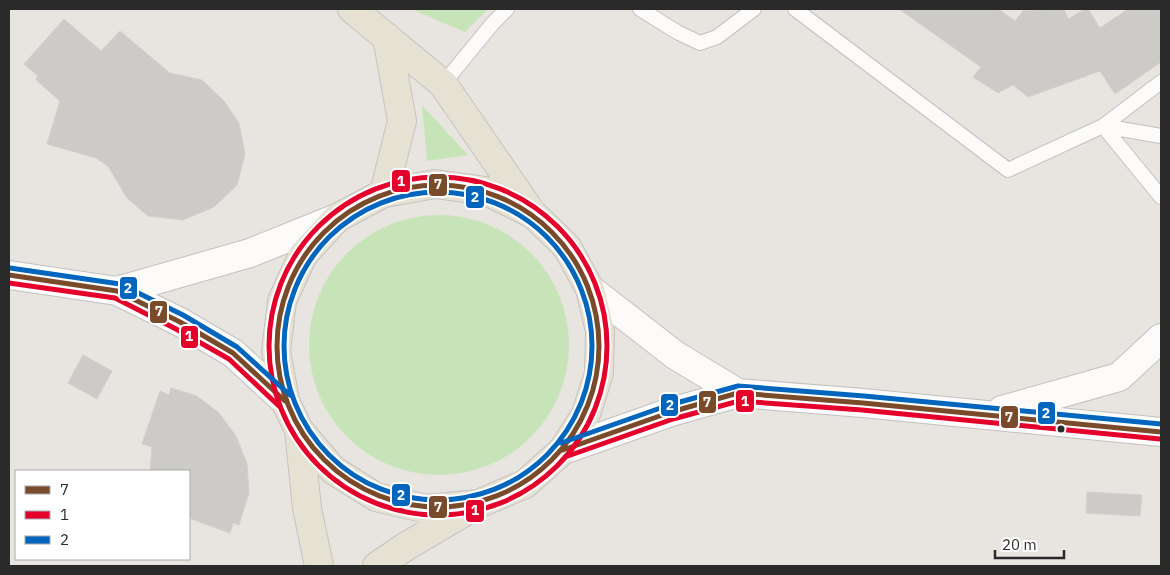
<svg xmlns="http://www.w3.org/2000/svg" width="1170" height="575" viewBox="0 0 1170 575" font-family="'IBM Plex Sans',sans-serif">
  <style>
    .green { fill: #c7e4b8 }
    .building { fill: #cdcbc7; stroke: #d3d0cc }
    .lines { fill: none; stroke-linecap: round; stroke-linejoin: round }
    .lane-casing { stroke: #c2c1c1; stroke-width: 16 }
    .secondary-casing { stroke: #c2c1c1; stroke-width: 30 }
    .primary-casing { stroke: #c4c3c1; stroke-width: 30 }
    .lane { stroke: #fcfbfa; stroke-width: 14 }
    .secondary { stroke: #fcfbfa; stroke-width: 28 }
    .primary { stroke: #e6e2d3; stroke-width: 28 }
    .bus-1-casing { stroke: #fff; stroke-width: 9 }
    .bus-2-casing { stroke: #fff; stroke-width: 9 }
    .bus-3-casing { stroke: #fff; stroke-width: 9 }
    .bus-1 { stroke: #7a4b2a; stroke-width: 5 }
    .bus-2 { stroke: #e4002b; stroke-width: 5 }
    .bus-3 { stroke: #0065bd; stroke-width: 5 }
    .bus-dot { fill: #2a2a2a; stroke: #fff; stroke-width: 2 }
    .line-badge { stroke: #fff; stroke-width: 2 }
    .badge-label { font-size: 14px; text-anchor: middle; font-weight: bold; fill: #fff }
  </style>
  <rect width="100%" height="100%" fill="#e8e5e0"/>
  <path class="green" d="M 411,9 L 488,9 L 465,32 Z
    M 422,105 L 468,155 L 427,161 Z
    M309 345a130 130 0 1 1 260 0a130 130 0 1 1-260 0Z"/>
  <path class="building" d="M 899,9 L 998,9 L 1015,21 L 1023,11 L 1064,9 L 1068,19 L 1085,9 L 1088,9 L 1100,28 L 1128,9 L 1161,9 L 1161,62 L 1115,94 L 1100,71 L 1028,97 L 1013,85 L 998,93 L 973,77 L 981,67 Z
    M 64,19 L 101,51 L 120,31 L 170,73 L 202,80 L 224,101 L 239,123 L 245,154 L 237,185 L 214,207 L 183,220 L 148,216 L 127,198 L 108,166 L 96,158 L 47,144 L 60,101 L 36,80 L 38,76 L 24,64 Z
    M 83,355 L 112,371 L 97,399 L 68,383 Z
    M 171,388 L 197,396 L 219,413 L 236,436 L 247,464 L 249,493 L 239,525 L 233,523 L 230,533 L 189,518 L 189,471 L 150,471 L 152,447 L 142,444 L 160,391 L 169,395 Z
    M 1087,492 L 1142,495 L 1140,516 L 1086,513 Z"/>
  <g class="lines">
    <g class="lane-casing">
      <path id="lane" d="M 640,9 L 677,32 L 700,43 L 717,37 L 754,9
        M 795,9 L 1008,170 L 1103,126 L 1161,82
        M 443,84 L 493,23 L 507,9
        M 1103,126 L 1161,197
        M 1103,126 L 1161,136"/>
    </g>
    <g class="secondary-casing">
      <path id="secondary" d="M 9,275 L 117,291 L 180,322 L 233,353 L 285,401
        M 590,289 L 675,355 L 738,393
        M 117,291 L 250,253 L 337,218
        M 1002,410 L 1119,377 L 1161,338
        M 563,450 L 671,412 L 738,393 L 863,403 L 1161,432"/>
    </g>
    <g class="primary-casing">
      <path id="primary" d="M 352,9 L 443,84 L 531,212
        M 384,193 L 435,184 L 486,191 L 533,214 L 567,247 L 590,289 L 600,331 L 599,373 L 586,414 L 563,450 L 525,484 L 478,504 L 427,509 L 376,497 L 333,470 L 299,430 L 285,401 L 276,351 L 282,301 L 303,255 L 337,218 L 384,193 L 402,121 L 387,37
        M 299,430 L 307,508 L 319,566
        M 377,566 L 405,547 L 471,508"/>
    </g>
    <use href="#lane" class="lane"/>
    <use href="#secondary" class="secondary"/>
    <use href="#primary" class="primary"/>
    <g class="bus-1-casing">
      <path id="bus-1" d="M277 346a161 161 0 1 1 322 0a161 161 0 1 1-322 0Z
        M 9,275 L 117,291 L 180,322 L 233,353 L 285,401
        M 563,450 L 671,412 L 738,393 L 863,403 L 1161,432"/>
    </g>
    <g class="bus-2-casing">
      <path id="bus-2" d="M269 346a169 169 0 1 1 338 0a169 169 0 1 1-338 0Z
        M 9,283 L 115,298 L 176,329 L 229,359 L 280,407
        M 565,457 L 673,419 L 739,401 L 862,410 L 1160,439"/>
    </g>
    <g class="bus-3-casing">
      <path id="bus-3" d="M284 346a154 154 0 1 1 308 0a154 154 0 1 1-308 0Z
        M 10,268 L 120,284 L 183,315 L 237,347 L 290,395
        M 561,443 L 669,405 L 738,386 L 864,396 L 1161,424"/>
    </g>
    <use href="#bus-1" class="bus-1"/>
    <use href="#bus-2" class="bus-2"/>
    <use href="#bus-3" class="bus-3"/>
  </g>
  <circle class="bus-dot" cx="1061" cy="429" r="4.5"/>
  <g class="line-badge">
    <rect x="391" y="169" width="20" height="24" rx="5" fill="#e4002b"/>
    <rect x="428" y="173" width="20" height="24" rx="5" fill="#7a4b2a"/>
    <rect x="465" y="185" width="20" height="24" rx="5" fill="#0065bd"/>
    <rect x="119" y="276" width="19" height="24" rx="5" fill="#0065bd"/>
    <rect x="149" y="300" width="19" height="24" rx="5" fill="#7a4b2a"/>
    <rect x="180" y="325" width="19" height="24" rx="5" fill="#e4002b"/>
    <rect x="735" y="389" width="20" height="24" rx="5" fill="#e4002b"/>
    <rect x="698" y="390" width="19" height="24" rx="5" fill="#7a4b2a"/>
    <rect x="660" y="393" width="19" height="24" rx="5" fill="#0065bd"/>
    <rect x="1037" y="401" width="19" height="24" rx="5" fill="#0065bd"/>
    <rect x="1000" y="405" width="19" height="24" rx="5" fill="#7a4b2a"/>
    <rect x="391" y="483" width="20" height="24" rx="5" fill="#0065bd"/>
    <rect x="428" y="495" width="20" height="24" rx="5" fill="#7a4b2a"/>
    <rect x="465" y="499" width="20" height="24" rx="5" fill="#e4002b"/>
  </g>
  <g class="badge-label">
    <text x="401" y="186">1</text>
    <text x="438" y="189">7</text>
    <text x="475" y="202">2</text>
    <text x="128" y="293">2</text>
    <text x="159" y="316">7</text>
    <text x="189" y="341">1</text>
    <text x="745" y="406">1</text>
    <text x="707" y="407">7</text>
    <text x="670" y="410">2</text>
    <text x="1046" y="418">2</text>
    <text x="1009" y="422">7</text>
    <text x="401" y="500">2</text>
    <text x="438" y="512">7</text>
    <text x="475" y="515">1</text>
  </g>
  <rect width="1170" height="575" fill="none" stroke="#2a2a2a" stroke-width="20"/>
  <rect x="15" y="470" width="175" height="90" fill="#ffffff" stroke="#aaaaaa"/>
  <rect x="25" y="486" width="25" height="8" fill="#7a4b2a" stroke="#aaaaaa"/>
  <text x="60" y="495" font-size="15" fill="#2a2a2a">7</text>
  <rect x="25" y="511" width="25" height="8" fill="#e4002b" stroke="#aaaaaa"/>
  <text x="60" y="520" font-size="15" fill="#2a2a2a">1</text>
  <rect x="25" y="536" width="25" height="8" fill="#0065bd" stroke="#aaaaaa"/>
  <text x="60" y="545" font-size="15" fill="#2a2a2a">2</text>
  <path d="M995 550v8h69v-8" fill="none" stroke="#2a2a2a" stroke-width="2.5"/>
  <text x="1002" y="550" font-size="15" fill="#2a2a2a" stroke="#ffffff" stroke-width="4" paint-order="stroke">20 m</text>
</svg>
